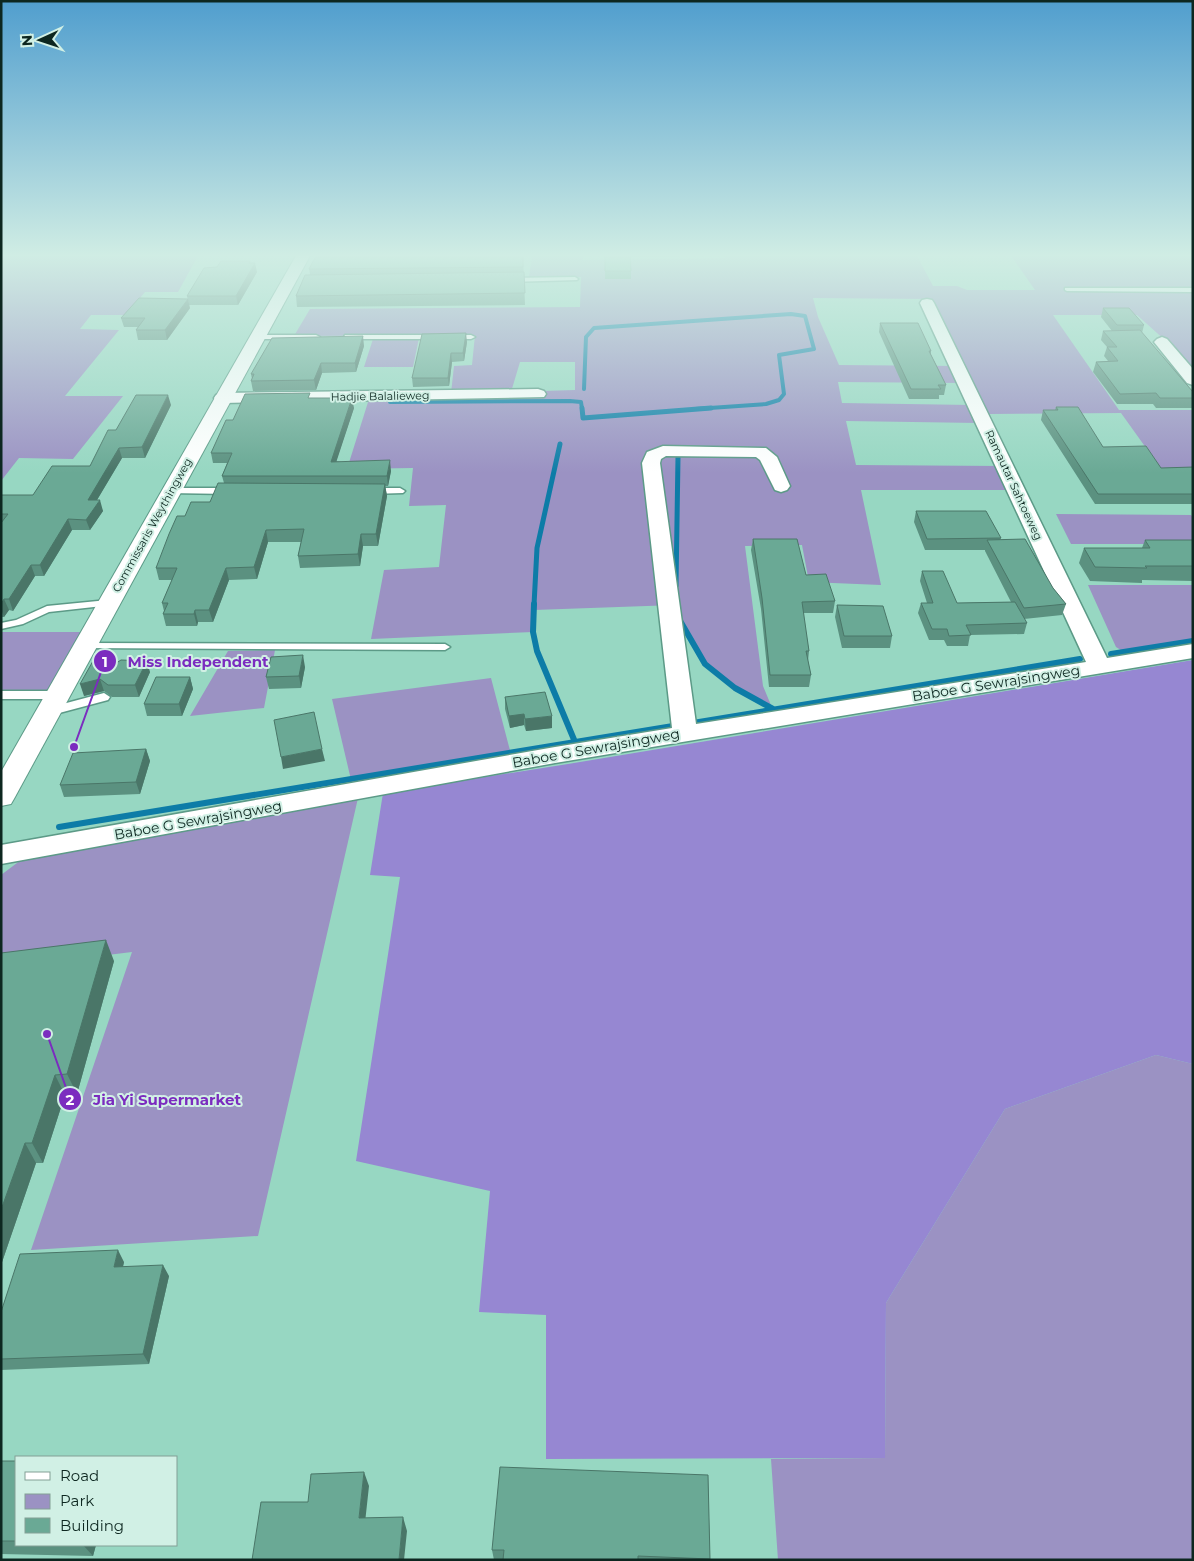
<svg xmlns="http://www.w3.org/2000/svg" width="1194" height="1561" viewBox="0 0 1194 1561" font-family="Montserrat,sans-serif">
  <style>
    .green { fill: #9b92c3 }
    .forest { fill: #9687d2 }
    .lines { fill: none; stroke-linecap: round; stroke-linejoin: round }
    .stream-far2 { stroke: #0d7ca7; stroke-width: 4 }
    .stream-far1 { stroke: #0d7ca7; stroke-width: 5 }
    .stream { stroke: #0d7ca7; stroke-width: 6 }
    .service-casing { stroke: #5c9a87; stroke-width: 3 }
    .minor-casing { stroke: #5c9a87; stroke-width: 3 }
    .secondary-casing { stroke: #5c9a87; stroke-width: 2 }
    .service { fill: #fff; fill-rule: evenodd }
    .minor { fill: #fff; fill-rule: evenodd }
    .secondary { fill: #fff; fill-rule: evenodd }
    .wall { fill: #5b9180 }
    .shaded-wall { fill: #4a7668 }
    .building { fill: #6aa995; stroke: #4a7668 }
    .labels { text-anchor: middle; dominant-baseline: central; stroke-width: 4; stroke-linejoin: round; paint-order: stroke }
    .far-street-label { font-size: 11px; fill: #0d2720; stroke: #d1f0e5 }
    .street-label { font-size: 14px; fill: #0d2720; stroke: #d1f0e5 }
    .leader { fill: none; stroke: #7b2cbf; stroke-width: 2 }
    .callout-dot { fill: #7b2cbf; stroke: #d1f0e5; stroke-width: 2 }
    .mark-label { font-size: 15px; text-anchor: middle; font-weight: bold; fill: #fff }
    .callout-label { font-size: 15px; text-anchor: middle; font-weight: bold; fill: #7b2cbf; stroke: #d1f0e5; stroke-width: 4; stroke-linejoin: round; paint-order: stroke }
  </style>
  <rect width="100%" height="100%" fill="#97d7c2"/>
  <path class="green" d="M 1,254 L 199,254 L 178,292 L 145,292 L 126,315 L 91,315 L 80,329 L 119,330 L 65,396 L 123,396 L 73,459 L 19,458 L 1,481 Z
    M 532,254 L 583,254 L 583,260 L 725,258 L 724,254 L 916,254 L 933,286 L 957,286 L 967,290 L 1035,290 L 1010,254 L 1193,254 L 1193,374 L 1167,342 L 1137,315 L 1053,315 L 1119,410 L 1193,410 L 1193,473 L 1164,473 L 1121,413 L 988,414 L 932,299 L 813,298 L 818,317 L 839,365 L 956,366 L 964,383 L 838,382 L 842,403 L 971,405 L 979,423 L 846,421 L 856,465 L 1001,466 L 1013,490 L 861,490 L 881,585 L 809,582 L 802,545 L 745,546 L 763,686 L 773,710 L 735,688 L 705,664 L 675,612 L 675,605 L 534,610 L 533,632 L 371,639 L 384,570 L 439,567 L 446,505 L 409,506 L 413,468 L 347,469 L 369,399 L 544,397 L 542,391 L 575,390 L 575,362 L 520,362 L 511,392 L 451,393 L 454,366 L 472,365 L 475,335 L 294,336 L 310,309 L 580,307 L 581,277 L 529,278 Z
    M 419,338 L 413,367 L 364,367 L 373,339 Z
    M 1056,514 L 1191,515 L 1193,518 L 1193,544 L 1071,544 Z
    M 1088,585 L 1193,585 L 1193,646 L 1132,657 L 1116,647 Z
    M 1,632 L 83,632 L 51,690 L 1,690 Z
    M 275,650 L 264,708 L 190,716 L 228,651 Z
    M 491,678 L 512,758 L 352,784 L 332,699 Z
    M 358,798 L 258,1236 L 31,1250 L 132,952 L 1,968 L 1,875 L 25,857 Z
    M 1156,1055 L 1193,1064 L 1193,1560 L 778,1560 L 771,1459 L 885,1458 L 886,1303 L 1005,1109 Z"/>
  <path class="forest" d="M 1193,660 L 1193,1064 L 1156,1055 L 1005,1109 L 886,1303 L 885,1458 L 546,1459 L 546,1315 L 479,1312 L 490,1191 L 356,1161 L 400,877 L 370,875 L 383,793 L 568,764 Z"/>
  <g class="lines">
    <path class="stream-far2" d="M 584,389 L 586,337 L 594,328 L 791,314 L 805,316 L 814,349 L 779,355 L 784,394 L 779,400 L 766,404 L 695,409
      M 390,402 L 570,401 L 581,402 L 582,409"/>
    <path class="stream-far1" d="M 582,408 L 583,418 L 711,408
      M 676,586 L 678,457
      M 534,605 L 537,548 L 560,444"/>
    <path class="stream" d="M 534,604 L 533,632 L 537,651 L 575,742
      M 679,619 L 705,664 L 735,688 L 773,709
      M 1111,654 L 1193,641
      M 693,723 L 1080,659
      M 59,827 L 673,726"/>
    <g class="service-casing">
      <path id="service" d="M 575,277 L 578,279 L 577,280 L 507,282 L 504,280 L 507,278 Z
        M 1065,288 L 1193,288 L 1193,292 L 1067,291 L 1065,290 Z
        M 253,335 L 316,335 L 320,337 L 316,339 L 253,339 Z
        M 345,335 L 471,335 L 475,337 L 471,339 L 348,339 L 344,337 Z
        M 171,488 L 230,488 L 235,491 L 230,494 L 168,493 L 168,489 Z
        M 400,488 L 405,491 L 403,493 L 370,494 L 365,491 L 370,488 Z
        M 108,600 L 113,603 L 112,605 L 49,612 L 23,624 L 1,629 L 1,623 L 16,620 L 47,606 Z
        M 85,643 L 445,644 L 450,647 L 445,650 L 81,648 L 80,646 L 81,644 Z
        M 1,691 L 57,691 L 63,695 L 57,699 L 1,699 Z
        M 104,693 L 110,697 L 108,700 L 48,716 L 42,712 L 44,709 Z"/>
    </g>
    <g class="minor-casing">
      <path id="minor" d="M 927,299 L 932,300 L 934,303 L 1107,658 L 1193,644 L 1193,658 L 555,763 L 1,864 L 1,845 L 555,747 L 672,728 L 642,463 L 647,452 L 663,446 L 766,448 L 777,457 L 790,486 L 787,490 L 781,492 L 775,490 L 760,460 L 756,457 L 666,456 L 661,459 L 660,463 L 696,724 L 1086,662 L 920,303 L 922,300 Z
        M 1162,337 L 1167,339 L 1193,369 L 1193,385 L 1187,383 L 1154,342 L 1157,339 Z
        M 538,389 L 544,391 L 546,394 L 544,397 L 222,403 L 216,401 L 214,398 L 216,395 L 222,393 Z"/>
    </g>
    <g class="secondary-casing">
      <path id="secondary" d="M 297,254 L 311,254 L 15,797 L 11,804 L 1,806 L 1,772 Z"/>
    </g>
    <use href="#service" class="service"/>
    <use href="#minor" class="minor"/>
    <use href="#secondary" class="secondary"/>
  </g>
  <path class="wall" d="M 523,254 L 525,305 L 297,307 L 296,296 L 310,274 L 309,269 Z
    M 605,254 L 678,254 L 678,257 L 631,257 L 631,279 L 605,279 Z
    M 250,263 L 257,272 L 238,305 L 189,305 L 187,296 L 217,267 Z
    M 190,308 L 167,340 L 138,340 L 136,330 L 138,327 L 124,327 L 121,318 Z
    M 1103,308 L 1144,325 L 1142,333 L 1193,392 L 1193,408 L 1156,408 L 1153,404 L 1117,404 L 1093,372 L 1096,362 L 1108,361 L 1104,356 L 1107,347 L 1101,340 L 1103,331 L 1112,331 L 1101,317 Z
    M 880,323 L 931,351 L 931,355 L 946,385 L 944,395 L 939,395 L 939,399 L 909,399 L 879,332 Z
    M 467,342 L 464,361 L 452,362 L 449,386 L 413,387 L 412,378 Z
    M 364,346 L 356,372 L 322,373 L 316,390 L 253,391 L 251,381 L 252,379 L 251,374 Z
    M 310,398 L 354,408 L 336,461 L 391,471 L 388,486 L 385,486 L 387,496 L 378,546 L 363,546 L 360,566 L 300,568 L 298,556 L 301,542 L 268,542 L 257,579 L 229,580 L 213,622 L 198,622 L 197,626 L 166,626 L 163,614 L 164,611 L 162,603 L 172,580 L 159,580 L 156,568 L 185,516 L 210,502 L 224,483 L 222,476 L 227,463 L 213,463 L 211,453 L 233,420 Z
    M 171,405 L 145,458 L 122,458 L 97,500 L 103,511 L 90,530 L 72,530 L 44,576 L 35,576 L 13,611 L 9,610 L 4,617 L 1,617 L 1,495 L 33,495 L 90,466 Z
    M 1056,407 L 1103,447 L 1161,468 L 1193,467 L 1193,504 L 1095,504 L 1041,420 L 1043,410 L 1055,410 Z
    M 916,511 L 1001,538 L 1000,540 L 1053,588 L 1066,604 L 1062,615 L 1024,619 L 1027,623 L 1024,634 L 970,635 L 968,646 L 947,646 L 944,640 L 929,640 L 918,613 L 921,603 L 927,603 L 920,581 L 922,571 L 957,603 L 1011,602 L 985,551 L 985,550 L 925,550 L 914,522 Z
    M 753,539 L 806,575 L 835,601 L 833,613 L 803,613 L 809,651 L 808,661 L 811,675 L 809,687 L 769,687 L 761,609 L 751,550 Z
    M 1145,540 L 1193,540 L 1193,581 L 1142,580 L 1142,583 L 1090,581 L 1079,563 L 1084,548 L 1142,548 Z
    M 837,605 L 892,636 L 890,648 L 842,648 L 835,617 Z
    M 93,661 L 150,672 L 139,697 L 112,697 L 104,691 L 84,696 Z
    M 305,667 L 301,688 L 269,689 L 266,677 Z
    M 190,677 L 193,689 L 182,716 L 147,716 L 144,704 Z
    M 505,697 L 552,728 L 526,731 L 524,725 L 510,728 L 505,709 Z
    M 146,749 L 150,761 L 140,794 L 64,797 L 60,785 Z
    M 1,953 L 114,961 L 77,1094 L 65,1095 L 43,1163 L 36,1163 L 1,1265 Z
    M 124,1262 L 123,1267 L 169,1276 L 149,1364 L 1,1370 L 1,1312 Z
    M 1,1461 L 16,1461 L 16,1545 L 96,1545 L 93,1556 L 1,1554 Z
    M 708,1475 L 710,1560 L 494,1560 L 492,1550 Z"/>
  <path class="shaded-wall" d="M 250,261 L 251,269 L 255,263 L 257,272 L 238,305 L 236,296 Z
    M 188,299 L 190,308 L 167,340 L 165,330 Z
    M 466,333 L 467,342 L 464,361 L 463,353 Z
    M 363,336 L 364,346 L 356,372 L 355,363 Z
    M 451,353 L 452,362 L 449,386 L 448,378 Z
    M 321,363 L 322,373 L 316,390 L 314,380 Z
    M 168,395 L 171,405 L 145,458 L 142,447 Z
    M 352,398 L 354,408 L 333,472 L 331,462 Z
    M 119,448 L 122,458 L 91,510 L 88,500 Z
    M 390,460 L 391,471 L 388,486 L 387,476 Z
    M 385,484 L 387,496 L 378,546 L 376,534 Z
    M 100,500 L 103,511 L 90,530 L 86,520 Z
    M 68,519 L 72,530 L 44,576 L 40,565 Z
    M 266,530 L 268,542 L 257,579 L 254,567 Z
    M 361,534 L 363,546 L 360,566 L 358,554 Z
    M 31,565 L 35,576 L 13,611 L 9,599 Z
    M 226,568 L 229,580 L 213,622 L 209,610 Z
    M 4,599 L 9,610 L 4,617 L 1,609 L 1,604 Z
    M 195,610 L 198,622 L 197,626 L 194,614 Z
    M 303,655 L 305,667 L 301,688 L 299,676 Z
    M 147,661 L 150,672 L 139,697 L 135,685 Z
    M 190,677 L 193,689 L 182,716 L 179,704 Z
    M 100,679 L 104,691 L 84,696 L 80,684 Z
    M 524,714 L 524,725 L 510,728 L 509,716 Z
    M 552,716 L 552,728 L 526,731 L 525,719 Z
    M 146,749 L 150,761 L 140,794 L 136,782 Z
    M 322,749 L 325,761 L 283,769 L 281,757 Z
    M 106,940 L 114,961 L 77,1094 L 67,1074 Z
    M 55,1075 L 65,1095 L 43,1163 L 32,1143 Z
    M 25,1143 L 36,1163 L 1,1265 L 1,1210 Z
    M 118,1250 L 124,1262 L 120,1278 L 114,1267 Z
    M 163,1265 L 169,1276 L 149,1364 L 143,1354 Z
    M 364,1472 L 369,1486 L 364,1532 L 359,1518 Z
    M 403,1517 L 407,1531 L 404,1560 L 399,1560 Z
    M 83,1545 L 96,1545 L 93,1556 Z"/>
  <path class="building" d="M 317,254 L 523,254 L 523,267 L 309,269 Z
    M 605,254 L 630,254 L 631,271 L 605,271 Z
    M 221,261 L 250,261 L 249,263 L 255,263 L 236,296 L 187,296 L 204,268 L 217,267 Z
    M 524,272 L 525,293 L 296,296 L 305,275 Z
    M 139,298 L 188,299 L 165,330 L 136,330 L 145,318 L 121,318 Z
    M 1103,308 L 1129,308 L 1144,325 L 1117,325 Z
    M 880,323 L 918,323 L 931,351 L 929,351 L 946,385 L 938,385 L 941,389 L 911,389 Z
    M 1140,330 L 1193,392 L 1193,398 L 1160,398 L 1156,393 L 1120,394 L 1096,362 L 1118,361 L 1107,347 L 1117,347 L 1103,331 Z
    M 466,333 L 463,353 L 451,353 L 448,378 L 412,378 L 422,334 Z
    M 363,336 L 355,363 L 321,363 L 314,380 L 251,381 L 254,374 L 251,374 L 272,338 Z
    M 310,393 L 308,398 L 352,398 L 331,462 L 390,460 L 387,476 L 222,476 L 232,453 L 211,453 L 226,420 L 233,420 L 245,394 Z
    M 136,395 L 168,395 L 142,447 L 119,448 L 88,500 L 100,500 L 86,520 L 68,519 L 40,565 L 31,565 L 9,599 L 4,599 L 1,604 L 1,523 L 8,514 L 1,514 L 1,495 L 33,495 L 52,466 L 90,466 L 108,430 L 116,430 Z
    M 1056,407 L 1078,407 L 1103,447 L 1146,446 L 1161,468 L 1193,467 L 1193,494 L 1098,494 L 1043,410 L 1058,410 Z
    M 218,483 L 385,484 L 376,534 L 361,534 L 358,554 L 298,556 L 304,529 L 266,530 L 254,567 L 226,568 L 209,610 L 195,610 L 194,614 L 163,614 L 168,603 L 162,603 L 177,568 L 156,568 L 169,534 L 177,516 L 185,516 L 191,502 L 210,502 Z
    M 916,511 L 986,511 L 1001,538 L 927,539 Z
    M 753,539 L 797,539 L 806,575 L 826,574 L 835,601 L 802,602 L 809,651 L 806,651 L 811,675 L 770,675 L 762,598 Z
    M 1025,539 L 1053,588 L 1066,604 L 1024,608 L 987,540 Z
    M 1145,540 L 1193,540 L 1193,566 L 1145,566 L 1147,568 L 1095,567 L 1084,548 L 1150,548 Z
    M 922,571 L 943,571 L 957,603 L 1015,602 L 1027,623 L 966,625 L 971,635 L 949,636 L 947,629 L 932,629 L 921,603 L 933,603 Z
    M 837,605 L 883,606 L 892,636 L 844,636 Z
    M 303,655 L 299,676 L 266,677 L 271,657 Z
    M 121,660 L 147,661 L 135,685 L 108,685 L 100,679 L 80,684 L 93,661 L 113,665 Z
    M 156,677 L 190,677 L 179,704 L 144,704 Z
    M 545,692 L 552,716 L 525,719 L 524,714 L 509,716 L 505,697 Z
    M 314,712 L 322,749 L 281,757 L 274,720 Z
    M 146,749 L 136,782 L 60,785 L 73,753 Z
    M 106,940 L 67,1074 L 55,1075 L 32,1143 L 25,1143 L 1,1210 L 1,953 Z
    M 118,1250 L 114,1267 L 163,1265 L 143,1354 L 1,1359 L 1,1312 L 20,1254 Z
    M 1,1461 L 16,1461 L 16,1541 L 1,1541 Z
    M 500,1467 L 708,1475 L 710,1559 L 638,1556 L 638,1560 L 503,1560 L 504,1550 L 492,1550 Z
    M 364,1472 L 359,1518 L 403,1517 L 399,1560 L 252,1560 L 261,1502 L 308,1502 L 311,1474 Z"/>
  <linearGradient id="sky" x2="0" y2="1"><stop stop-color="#509ece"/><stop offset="0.54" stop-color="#d0ede4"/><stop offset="1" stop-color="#d0ede4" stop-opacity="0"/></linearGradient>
  <rect width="1194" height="473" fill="url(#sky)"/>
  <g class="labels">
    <g class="far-street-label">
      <text transform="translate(380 396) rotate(-1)">Hadjie Balalieweg</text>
      <text transform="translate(1014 485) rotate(65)">Ramautar Sahtoeweg</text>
      <text transform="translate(152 525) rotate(-61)">Commissaris Weythingweg</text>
    </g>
    <g class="street-label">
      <text transform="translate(996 683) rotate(-9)">Baboe G Sewrajsingweg</text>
      <text transform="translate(596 748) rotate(-10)">Baboe G Sewrajsingweg</text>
      <text transform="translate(198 820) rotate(-10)">Baboe G Sewrajsingweg</text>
    </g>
  </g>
  <path class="leader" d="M74 747L105 661M47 1034L70 1099"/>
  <g class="callout-dot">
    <circle cx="74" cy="747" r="5"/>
    <circle cx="47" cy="1034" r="5"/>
    <circle cx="105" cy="661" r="12"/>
    <circle cx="70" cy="1099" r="12"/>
  </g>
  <g class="mark-label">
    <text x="105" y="667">1</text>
    <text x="70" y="1105">2</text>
  </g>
  <g class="callout-label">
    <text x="198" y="667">Miss Independent</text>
    <text x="167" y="1105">Jia Yi Supermarket</text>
  </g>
  <rect width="1194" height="1561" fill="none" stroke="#0d2720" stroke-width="5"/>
  <rect x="15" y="1456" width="162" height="90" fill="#d1f0e5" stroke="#83a096"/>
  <rect x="25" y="1472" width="25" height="8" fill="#ffffff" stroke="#83a096"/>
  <text x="60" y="1481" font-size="15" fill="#0d2720">Road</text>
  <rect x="25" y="1494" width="25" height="15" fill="#9b92c3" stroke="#83a096"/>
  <text x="60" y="1506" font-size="15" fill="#0d2720">Park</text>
  <rect x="25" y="1518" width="25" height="15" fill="#6aa995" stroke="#83a096"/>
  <text x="60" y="1531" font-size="15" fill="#0d2720">Building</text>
  <g transform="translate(40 40) rotate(267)" stroke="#d1f0e5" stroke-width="4" paint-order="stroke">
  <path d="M0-4L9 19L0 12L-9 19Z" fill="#0d2720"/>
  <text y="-8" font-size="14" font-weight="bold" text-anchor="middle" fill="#0d2720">N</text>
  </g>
</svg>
